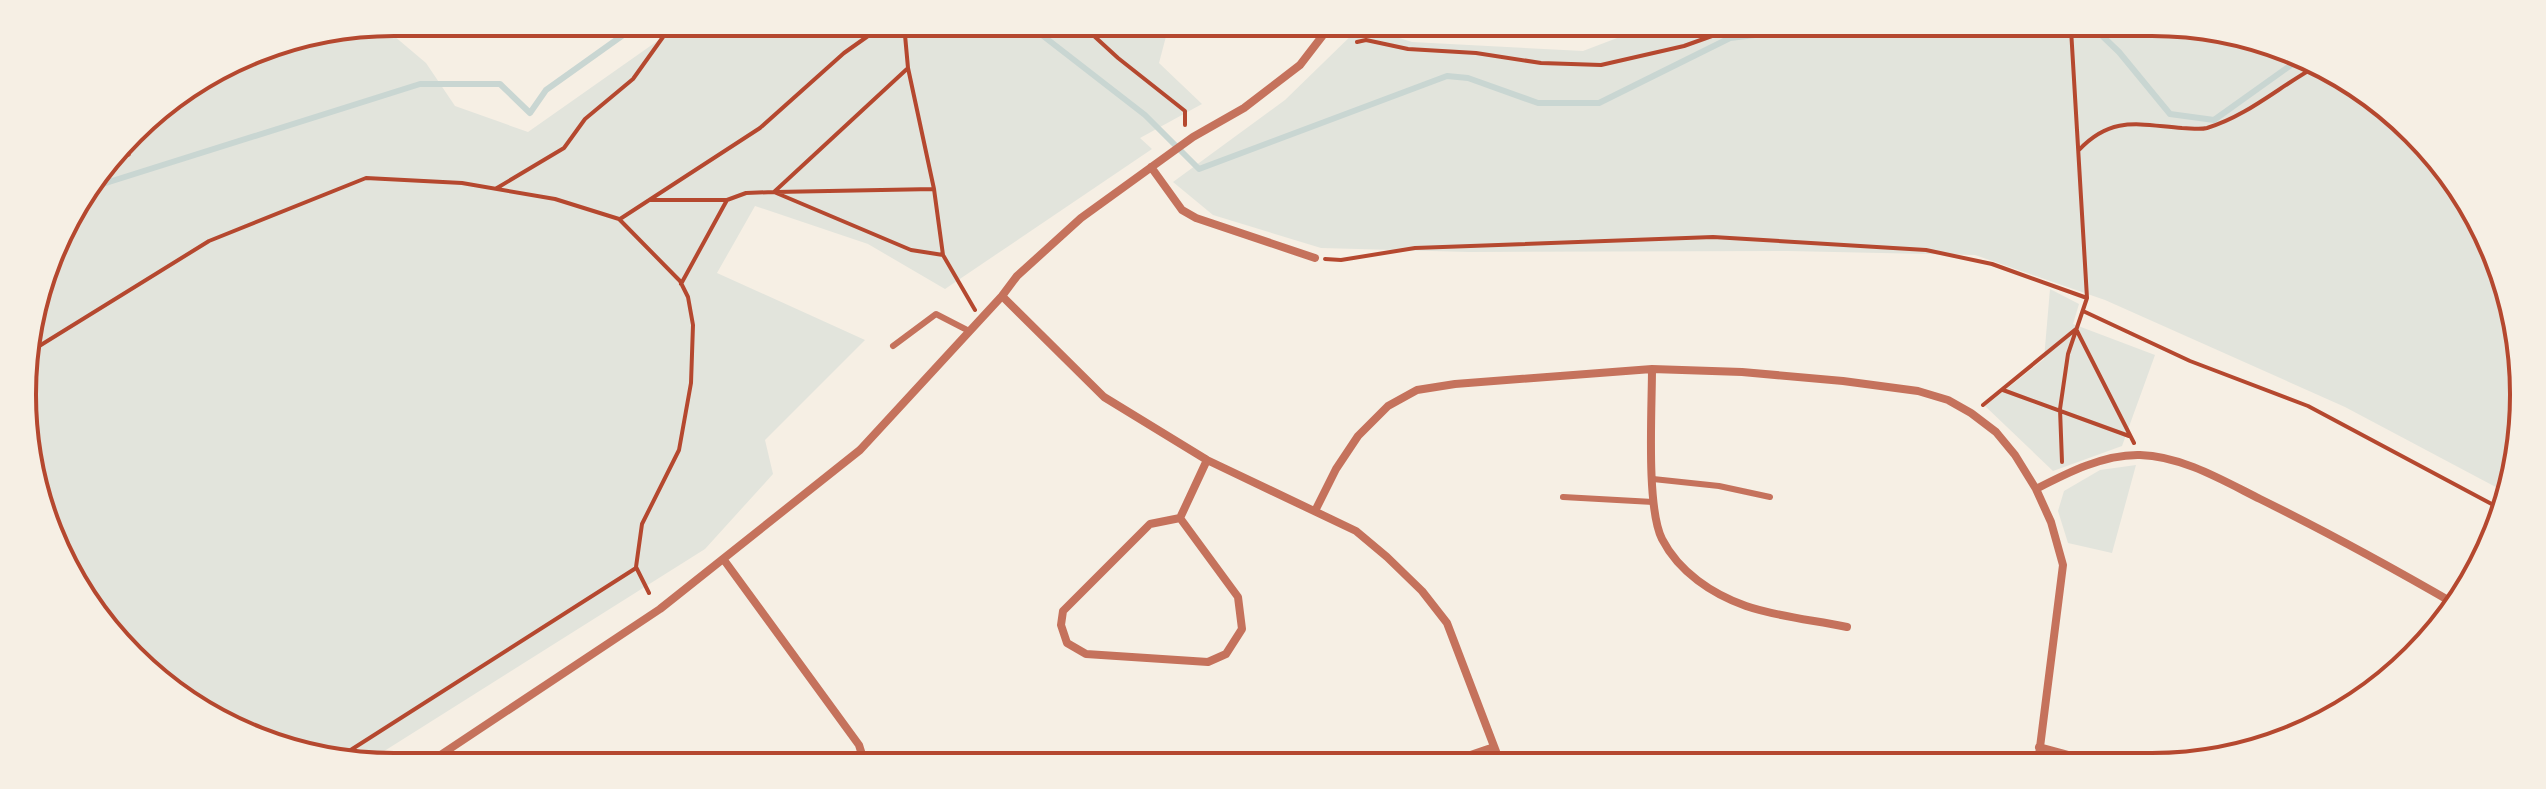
<svg xmlns="http://www.w3.org/2000/svg" width="2546" height="789" viewBox="0 0 2546 789" font-family="'Nunito Sans',sans-serif">
  <style>
    .green { fill: #e2e4dc }
    .lines { fill: none; stroke-linecap: round; stroke-linejoin: round }
    .stream { stroke: #c9d6d2; stroke-width: 6 }
    .path { stroke: #b5482f; stroke-width: 4 }
    .service { stroke: #c5725c; stroke-width: 6 }
    .minor { stroke: #c5725c; stroke-width: 8 }
    .rim { fill: none; stroke: #b5482f; stroke-width: 4 }
  </style>
  <rect width="100%" height="100%" fill="#f6efe4"/>
  <path class="green" d="M 683,23 L 1169,25 L 1159,63 L 1202,104 L 1140,138 L 1152,149 L 945,289 L 868,244 L 755,206 L 717,273 L 865,340 L 765,440 L 773,474 L 705,549 L 370,760 L 321,760 L 188,704 L 85,602 L 35,490 L 25,346 L 61,229 L 149,115 L 252,50 L 381,25 L 426,63 L 455,106 L 528,132 Z
    M 1361,26 L 1412,42 L 1583,51 L 1646,27 L 2225,29 L 2359,85 L 2461,188 L 2517,322 L 2517,468 L 2507,493 L 2345,407 L 2105,300 L 1975,255 L 1788,251 L 1469,252 L 1321,248 L 1213,215 L 1173,182 L 1285,100 Z
    M 2050,289 L 2079,304 L 2073,324 L 2155,355 L 2122,446 L 2053,471 L 1985,406 L 2044,359 Z
    M 2136,465 L 2112,553 L 2068,543 L 2058,511 L 2064,491 L 2100,470 Z"/>
  <g class="lines">
    <path class="stream" d="M 1029,25 L 1145,115 L 1199,169 L 1447,76 L 1468,78 L 1538,103 L 1599,103 L 1730,38 L 1814,28
      M 2095,29 L 2119,52 L 2170,114 L 2214,120 L 2298,60
      M 93,187 L 420,84 L 500,84 L 530,113 L 546,90 L 640,23"/>
    <path class="path" d="M 904,24 L 908,68 L 934,189 L 943,255 L 975,310
      M 1082,25 L 1118,58 L 1185,111 L 1185,125
      M 1357,42 L 1366,40 L 1408,49 L 1476,53 L 1541,63 L 1601,65 L 1684,46 L 1737,27
      M 2079,150 C 2112,115 2140,125 2182,128 C 2190,128 2199,130 2207,128 C 2247,116 2279,87 2315,67
      M 497,188 L 564,148 L 585,119 L 633,79 L 673,23
      M 774,192 L 911,250 L 943,255
      M 776,192 L 934,189
      M 649,200 L 727,200
      M 620,219 L 760,128 L 844,53 L 885,24
      M 1325,259 L 1341,260 L 1415,248 L 1713,237 L 1926,250 L 1992,264 L 2087,298
      M 681,284 L 727,200 L 746,193 L 774,192 L 908,68
      M 2083,311 L 2190,361 L 2308,406 L 2501,509
      M 25,348 L 36,348 L 209,241 L 366,178 L 462,183 L 555,199 L 619,219 L 680,281 L 688,297 L 693,325 L 691,383 L 679,450 L 642,524 L 636,567 L 649,593
      M 2003,390 L 2129,436
      M 1983,405 L 2076,329 L 2134,443
      M 2062,462 L 2060,409 L 2068,354 L 2087,298 L 2071,29
      M 335,760 L 636,568"/>
    <path class="service" d="M 125,146 L 128,154
      M 893,346 L 936,314 L 969,331
      M 1653,479 L 1719,486 L 1770,497
      M 1563,497 L 1653,502"/>
    <path class="minor" d="M 1151,167 L 1182,210 L 1196,218 L 1315,258
      M 1002,296 L 1104,397 L 1207,460 L 1356,531 L 1387,557 L 1422,591 L 1447,623 L 1500,762
      M 1652,369 C 1652,408 1646,507 1662,539 C 1679,572 1712,594 1746,606 C 1778,617 1814,620 1847,627
      M 2036,489 C 2067,473 2104,454 2140,455 C 2182,456 2224,481 2260,499 C 2327,532 2391,567 2455,604
      M 1315,511 L 1336,469 L 1358,436 L 1388,406 L 1417,390 L 1455,384 L 1652,369 L 1742,372 L 1843,381 L 1918,391 L 1948,400 L 1971,413 L 1996,432 L 2015,455 L 2036,489 L 2051,522 L 2063,565 L 2038,763
      M 1180,518 L 1150,524 L 1063,611 L 1061,625 L 1067,643 L 1086,654 L 1208,662 L 1226,654 L 1242,629 L 1238,597 L 1180,518 L 1207,460
      M 724,560 L 859,745 L 864,761
      M 2039,747 L 2102,764
      M 433,760 L 660,609 L 860,450 L 1002,296 L 1017,276 L 1081,218 L 1193,137 L 1244,108 L 1300,65 L 1330,26
      M 1450,762 L 1494,747"/>
  </g>
  <path d="M0 0H2546V789H0ZM394 36H2152A358 358 0 0 1 2510 394V395A358 358 0 0 1 2152 753H394A358 358 0 0 1 36 395V394A358 358 0 0 1 394 36Z" fill="#f6efe4" fill-rule="evenodd"/>
  <path class="rim" d="M394 36H2152A358 358 0 0 1 2510 394V395A358 358 0 0 1 2152 753H394A358 358 0 0 1 36 395V394A358 358 0 0 1 394 36Z"/>
</svg>
